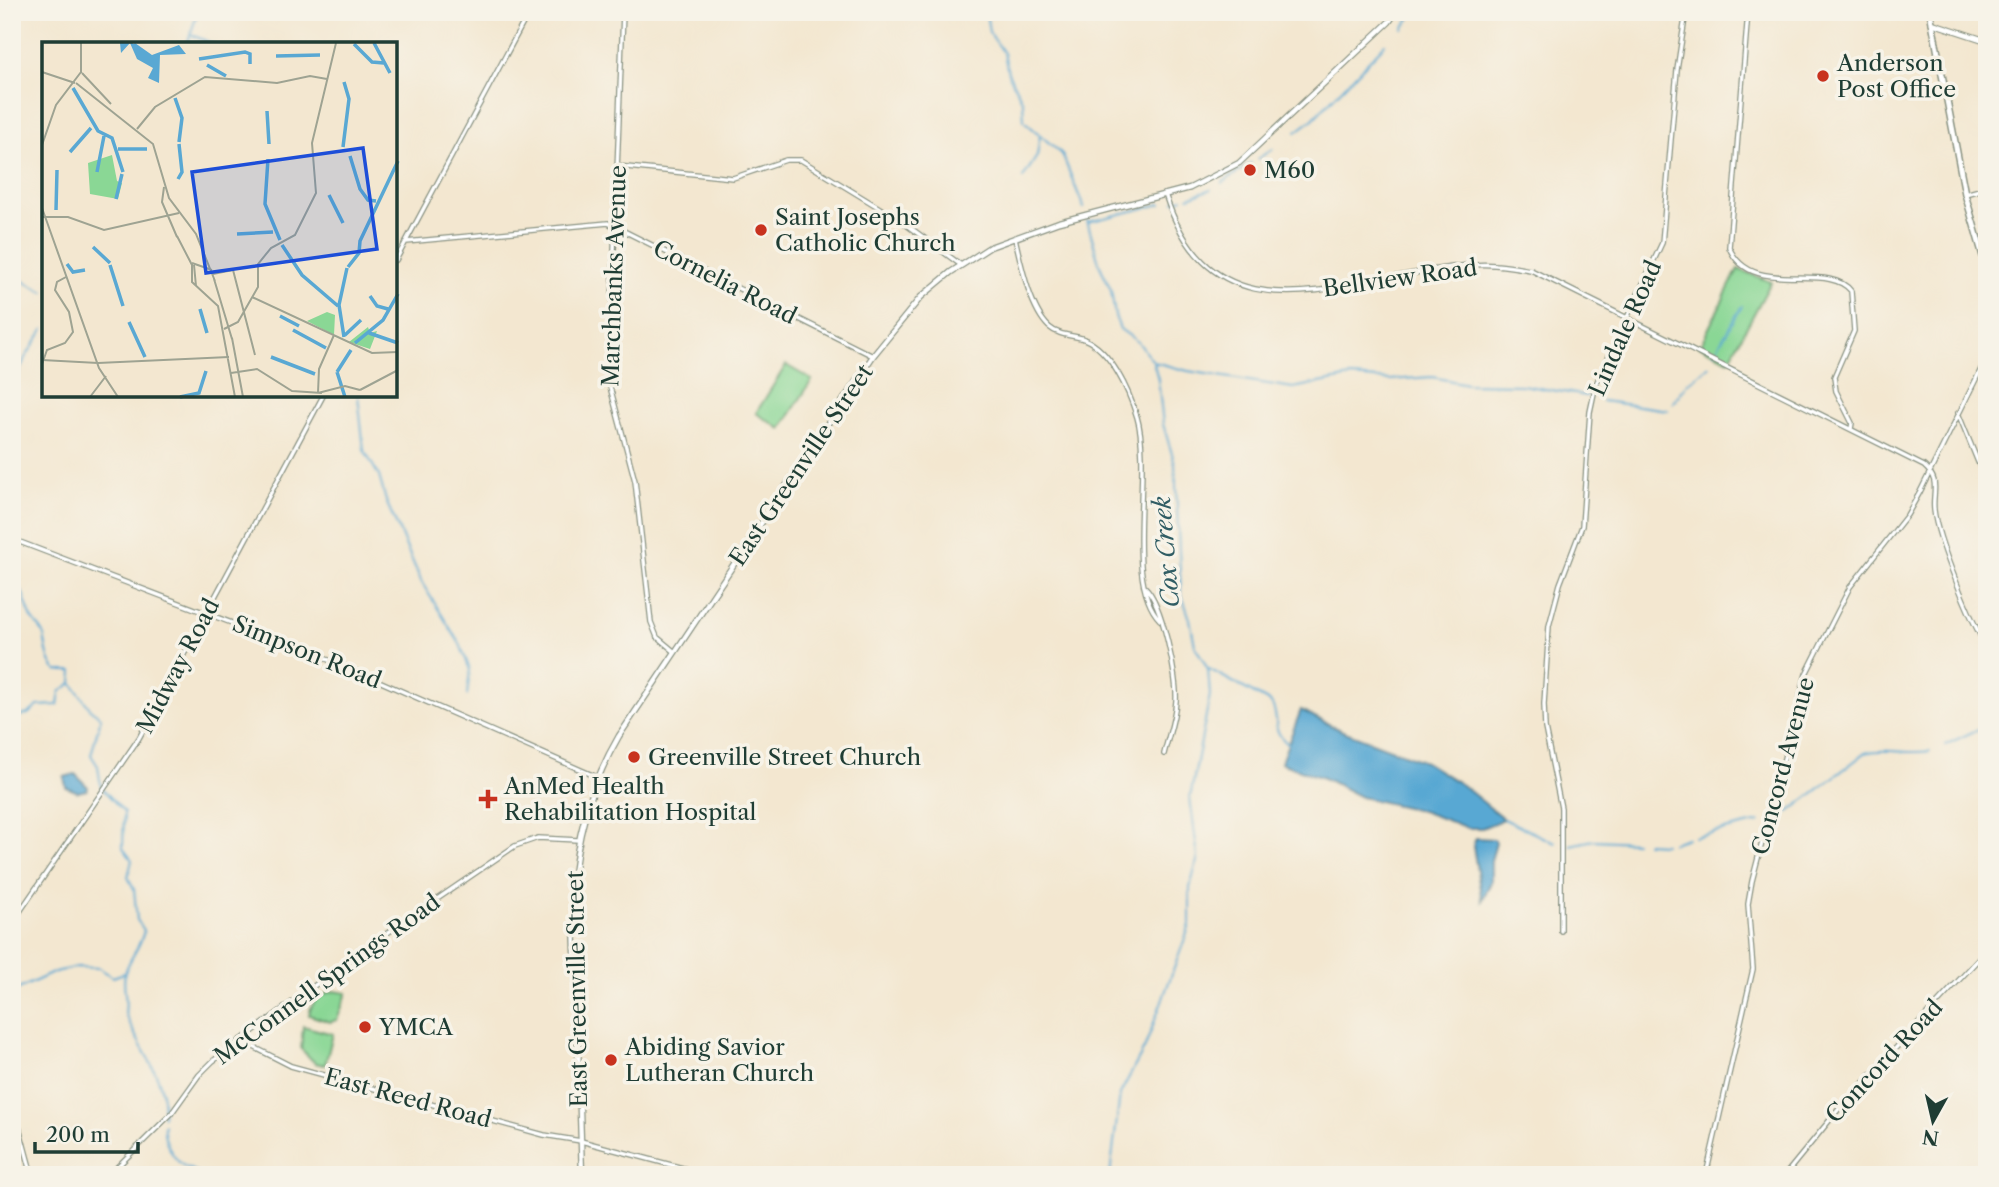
<svg xmlns="http://www.w3.org/2000/svg" width="1999" height="1187" viewBox="0 0 1999 1187" font-family="'Libre Caslon Text',serif">
  <style>
    .green { fill: #8ad795; stroke: #548a64; stroke-width: 2 }
    .water { fill: #59a8d3; stroke: #3c7284; stroke-width: 2 }
    .lines { fill: none; stroke-linecap: round; stroke-linejoin: round }
    .stream { stroke: #59a8d3; stroke-width: 2 }
    .tertiary-casing { stroke: #899282; stroke-width: 6 }
    .secondary-casing { stroke: #899282; stroke-width: 7 }
    .primary-casing { stroke: #899282; stroke-width: 8 }
    .tertiary { stroke: #fff; stroke-width: 3.5 }
    .secondary { stroke: #fff; stroke-width: 4.5 }
    .primary { stroke: #fff; stroke-width: 5 }
    .poi-dot { fill: #c8321e; stroke: #f7f3e8; stroke-width: 2.5 }
    .labels { text-anchor: middle; dominant-baseline: central; stroke-width: 7; stroke-linejoin: round; paint-order: stroke }
    .poi-label { font-size: 23px; fill: #1f3d34; stroke: #f7f3e8; text-anchor: start }
    .street-label { font-size: 23px; fill: #1f3d34; stroke: #f7f3e8 }
    .water-label { font-size: 24px; font-style: italic; fill: #305d64; stroke: #f7f3e8 }
    .inset-river { fill: none; stroke: #59a8d3; stroke-width: 3.5 }
    .inset-road { fill: none; stroke: #9ea392; stroke-width: 2 }
    .view { fill: #1d4ed8; fill-opacity: 0.15; stroke: #1d4ed8; stroke-width: 3.5 }
    .inset-edge { fill: none; stroke: #1f3d34; stroke-width: 3.5 }
  </style>
  <rect width="100%" height="100%" fill="#f7f3e8"/>
  <filter id="ink" filterUnits="userSpaceOnUse"><feTurbulence type="fractalNoise" baseFrequency=".0143" numOctaves="2"/><feDisplacementMap in="SourceGraphic" scale="14" xChannelSelector="R" yChannelSelector="G"/><feConvolveMatrix kernelMatrix="1 2 1 2 8 2 1 2 1" color-interpolation-filters="sRGB"/></filter>
  <filter id="wash" filterUnits="userSpaceOnUse"><feTurbulence type="fractalNoise" baseFrequency=".00686" numOctaves="4" result="noise"/><feDisplacementMap in="SourceGraphic" scale="28" xChannelSelector="R" yChannelSelector="G"/><feGaussianBlur stdDeviation="1.57" result="paint"/><feColorMatrix in="noise" values="0 0 0 0 0 0 0 0 0 0 0 0 0 0 0 0 0 1.4 0 .05"/><feComposite in="paint" operator="in"/></filter>
  <g filter="url(#wash)">
    <rect width="100%" height="100%" fill="#f3e7d0"/>
    <path class="green" d="M 1738,269 L 1771,282 L 1729,360 L 1700,346 Z
      M 786,365 L 812,380 L 781,429 L 756,413 Z
      M 334,991 L 347,993 L 337,1020 L 330,1022 L 309,1015 C 311,1001 322,994 334,991 Z
      M 303,1026 L 333,1034 L 325,1065 L 315,1063 L 301,1049 Z"/>
    <path class="water" d="M 1301,710 L 1340,730 L 1425,762 L 1462,785 L 1504,819 L 1482,828 L 1468,828 L 1419,810 L 1361,797 L 1326,779 L 1286,765 L 1281,762 Z
      M 75,774 L 88,787 L 87,790 L 78,792 L 66,787 L 64,777 Z
      M 1476,838 L 1494,839 L 1496,842 L 1491,861 L 1491,882 L 1482,901 L 1473,846 Z"/>
    <g class="lines">
      <path class="stream" d="M 986,12 L 989,32 L 1004,53 L 1008,73 L 1023,102 L 1024,121 L 1062,154 L 1084,208
        M 1403,29 L 1413,12
        M 192,35 L 213,44
        M 187,44 L 198,12
        M 1296,132 L 1312,120 L 1385,44
        M 1257,159 L 1273,149
        M 1023,178 L 1037,156 L 1040,135
        M 1222,183 L 1251,163
        M 1189,197 L 1211,189
        M 1175,201 L 1183,198
        M 1087,220 L 1100,266 L 1111,290 L 1115,316 L 1120,329 L 1138,342 L 1153,361 L 1158,379 L 1163,424 L 1175,464 L 1181,593 L 1190,619 L 1195,646 L 1208,669 L 1210,695 L 1190,798 L 1198,857 L 1190,888 L 1190,925 L 1145,1047 L 1120,1094 L 1110,1175
        M 1088,222 L 1161,204
        M 12,275 L 44,292
        M 1715,352 L 1742,306
        M 1154,362 L 1188,371 L 1293,388 L 1351,377 L 1390,380 L 1432,377 L 1467,384 L 1522,385 L 1587,396
        M 12,389 L 25,358 L 44,329
        M 358,396 L 364,450 L 379,476 L 386,501 L 422,583 L 460,644 L 470,670 L 467,695
        M 1602,401 L 1668,410
        M 1673,403 L 1686,385 L 1709,366
        M 12,580 C 25,590 25,604 32,618 C 36,625 43,629 44,636 C 47,649 47,662 57,671 L 73,671 L 72,683 L 91,710 L 101,717 L 91,755 L 98,766 L 101,787 L 124,812 L 123,848 L 132,860 L 128,877 L 134,889 L 137,920 L 144,930 C 142,945 129,958 125,973 C 122,988 128,998 125,1013 C 137,1047 168,1076 163,1116
        M 1209,669 L 1271,703 C 1281,718 1269,729 1288,744
        M 12,725 L 16,717 L 28,714 L 38,706 L 58,705 L 60,692 L 72,683
        M 1945,745 L 1987,725
        M 1776,816 L 1790,811 L 1865,753 C 1886,747 1908,755 1930,751
        M 1504,819 L 1555,843
        M 1694,837 L 1760,822
        M 1646,843 L 1664,844
        M 1672,843 L 1687,838
        M 1570,845 L 1594,840 L 1635,842
        M 12,992 L 55,972 L 77,967 L 99,968 L 113,977 L 124,973
        M 164,1124 C 162,1138 172,1158 184,1166 C 190,1170 194,1169 199,1175"/>
    </g>
  </g>
  <g filter="url(#ink)">
    <g class="lines">
      <g class="tertiary-casing">
        <path id="tertiary" d="M 623,12 L 609,383 L 635,481 L 651,622 L 657,637 L 675,652
          M 1748,12 L 1729,247 C 1751,300 1828,260 1851,291 L 1854,331 L 1834,377 L 1836,391 L 1852,423 L 1851,429
          M 617,166 L 733,178 L 786,160 L 801,160 L 901,221 L 961,265
          M 1165,194 C 1216,354 1354,272 1473,265 C 1492,263 1512,267 1531,270 L 1924,466 C 1941,481 1932,491 1934,510 C 1937,539 1971,622 1987,647
          M 1965,194 L 1987,188
          M 1015,238 C 1021,264 1030,309 1049,327 C 1059,336 1073,335 1084,339 C 1111,350 1129,391 1137,417 C 1153,471 1122,581 1160,620
          M 406,242 L 608,223 L 873,356
          M 396,260 L 529,12
          M 1958,413 L 1987,484
          M 12,539 L 347,667 L 597,777
          M 1145,587 C 1162,602 1178,679 1176,701 C 1175,719 1168,737 1164,754
          M 12,923 L 139,738 L 323,396
          M 1561,931 L 1561,808 L 1545,728 L 1544,704 L 1549,626 L 1560,584 L 1582,526 L 1590,412 L 1596,384 L 1662,243 L 1677,70 L 1686,12
          M 240,1040 L 291,1066 L 544,1135 L 581,1141 L 709,1175
          M 12,1101 L 32,1175
          M 109,1175 L 171,1114 L 199,1075 L 213,1061 L 361,951 L 515,846 L 538,838 L 578,840
          M 1706,1175 L 1753,969 L 1748,904 L 1752,881 L 1806,674 L 1850,587 L 1907,515 L 1920,492 L 1987,357
          M 1785,1175 L 1838,1110 L 1987,950"/>
      </g>
      <g class="secondary-casing">
        <path id="secondary" d="M 1932,23 L 1987,41
          M 582,1175 L 573,887 C 577,832 591,784 619,736 L 873,356 L 921,297 L 951,272 L 990,247 L 1059,222 L 1190,188 L 1239,163 L 1389,22 L 1396,12"/>
      </g>
      <g class="primary-casing">
        <path id="primary" d="M 1930,12 L 1965,194 L 1987,270"/>
      </g>
      <use href="#tertiary" class="tertiary"/>
      <use href="#secondary" class="secondary"/>
      <use href="#primary" class="primary"/>
    </g>
  </g>
  <g class="poi-dot">
    <circle cx="1823" cy="76" r="7"/>
    <circle cx="1250" cy="170" r="7"/>
    <circle cx="761" cy="230" r="7"/>
    <circle cx="634" cy="757" r="7"/>
    <path d="M484.5 788.5h7v7h7v7h-7v7h-7v-7h-7v-7h7z"/>
    <circle cx="365" cy="1027" r="7"/>
    <circle cx="611" cy="1060" r="7"/>
  </g>
  <g class="labels">
    <g class="poi-label">
      <text x="1837" y="63">Anderson<tspan x="1837" dy="26">Post Office</tspan></text>
      <text x="1264" y="170">M60</text>
      <text x="775" y="217">Saint Josephs<tspan x="775" dy="26">Catholic Church</tspan></text>
      <text x="648" y="757">Greenville Street Church</text>
      <text x="504" y="786">AnMed Health<tspan x="504" dy="26">Rehabilitation Hospital</tspan></text>
      <text x="379" y="1027">YMCA</text>
      <text x="625" y="1047">Abiding Savior<tspan x="625" dy="26">Lutheran Church</tspan></text>
    </g>
    <g class="street-label">
      <text transform="translate(614 276) rotate(-88)">Marchbanks Avenue</text>
      <text transform="translate(1400 278) rotate(-8)">Bellview Road</text>
      <text transform="translate(725 282) rotate(27)">Cornelia Road</text>
      <text transform="translate(1625 328) rotate(-66)">Lindale Road</text>
      <text transform="translate(801 465) rotate(-56)">East Greenville Street</text>
      <text transform="translate(307 652) rotate(22)">Simpson Road</text>
      <text transform="translate(178 666) rotate(-62)">Midway Road</text>
      <text transform="translate(1783 766) rotate(-75)">Concord Avenue</text>
      <text transform="translate(327 979) rotate(-36)">McConnell Springs Road</text>
      <text transform="translate(577 989) rotate(-91)">East Greenville Street</text>
      <text transform="translate(1884 1061) rotate(-47)">Concord Road</text>
      <text transform="translate(408 1098) rotate(15)">East Reed Road</text>
    </g>
    <g class="water-label">
      <text transform="translate(1166 552) rotate(-95)">Cox Creek</text>
    </g>
  </g>
  <g transform="translate(42 42)">
    <rect width="355" height="355" fill="#f3e7d0"/>
    <path d="M 70,113 L 75,139 L 80,141 L 76,157 L 48,152 L 46,121 ZM 285,270 L 293,273 L 292,293 L 265,279 ZM 326,285 L 328,291 L 335,289 L 328,307 L 307,300 Z" fill="#8ad795"/>
    <path d="M 78,1 L 90,1 L 92,2 L 93,1 L 110,13 L 137,3 L 144,12 L 118,13 L 117,41 L 106,36 L 111,26 L 95,17 L 88,1 L 79,11 Z" fill="#59a8d3"/>
    <path class="inset-river" d="M 332,1 L 348,31M 312,2 L 330,20 L 342,21M 234,14 L 278,13M 157,17 L 203,10 L 208,12 L 208,22M 165,23 L 184,34M 31,46 L 56,89 L 70,96 L 81,130M 133,56 L 140,76 L 137,100M 225,69 L 227,102M 301,105 L 307,57 L 302,40M 76,107 L 105,107M 28,110 L 49,86M 308,114 L 318,147 L 326,158 L 334,159M 226,117 L 223,162 L 238,198M 55,130 L 62,94M 136,137 L 140,130 L 137,102M 287,153 L 301,181M 74,157 L 80,132M 14,168 L 15,128M 195,192 L 231,190M 240,203 L 260,233 L 296,264M 51,205 L 68,221M 25,222 L 31,230 L 43,228M 68,223 L 81,264M 306,225 L 317,211 L 318,199 L 356,119M 328,254 L 335,264 L 346,267M 158,267 L 165,291M 238,274 L 257,284M 87,280 L 103,315M 251,288 L 284,306M 327,291 L 356,301M 303,293 L 319,278M 302,295 L 297,263 L 305,226M 313,301 L 341,278 L 356,252M 229,315 L 273,332M 295,330 L 303,355M 295,330 L 309,308M 138,355 L 157,351 L 164,329"/>
    <path class="inset-road" d="M 0,30 L 33,41M 39,31 L 39,1M 40,31 L 69,62M 34,41 L 111,102 L 127,156 L 154,192 L 173,239M 95,87 L 113,65 L 163,35 L 235,41 L 268,34 L 285,37M 0,103 L 14,63 L 39,30M 122,145 L 120,160 L 135,195M 0,166 L 57,326 L 76,355M 0,175 L 26,175 L 62,188 L 137,171M 135,194 L 150,223 L 150,240 L 176,264 L 193,355M 150,221 L 170,228M 152,223 L 154,244M 171,232 L 191,228 L 213,313M 172,237 L 190,297M 210,255 L 330,311 L 356,310M 182,287 L 196,280 L 216,245 L 216,222 L 229,206 L 253,193 L 274,151 L 270,101 L 294,1M 190,296 L 201,355M 0,318 L 56,321 L 187,315M 0,322 L 5,308 L 23,301 L 31,290 L 27,270 L 13,248 L 15,240 L 24,235M 189,331 L 215,327 L 250,349 L 280,351M 318,348 L 356,328M 276,351 L 277,327 L 292,293M 276,351 L 303,344 L 318,348M 48,355 L 64,334"/>
    <path class="view" d="M 321,106 L 335,207 L 164,231 L 150,130 Z"/>
    <rect width="355" height="355" class="inset-edge"/>
  </g>
  <rect width="1999" height="1187" fill="none" stroke="#f7f3e8" stroke-width="42"/>
  <g transform="translate(1933 1121) rotate(188)" stroke="#f7f3e8" stroke-width="5" paint-order="stroke">
  <path d="M0-5L12 26L0 18L-12 26Z" fill="#1f3d34"/>
  <text y="-10" font-size="19" font-weight="bold" text-anchor="middle" fill="#1f3d34">N</text>
  </g>
  <path d="M35 1142v10h103v-10" fill="none" stroke="#1f3d34" stroke-width="3.5"/>
  <text x="46" y="1142" font-size="21" fill="#1f3d34" stroke="#f7f3e8" stroke-width="5" paint-order="stroke">200 m</text>
</svg>
